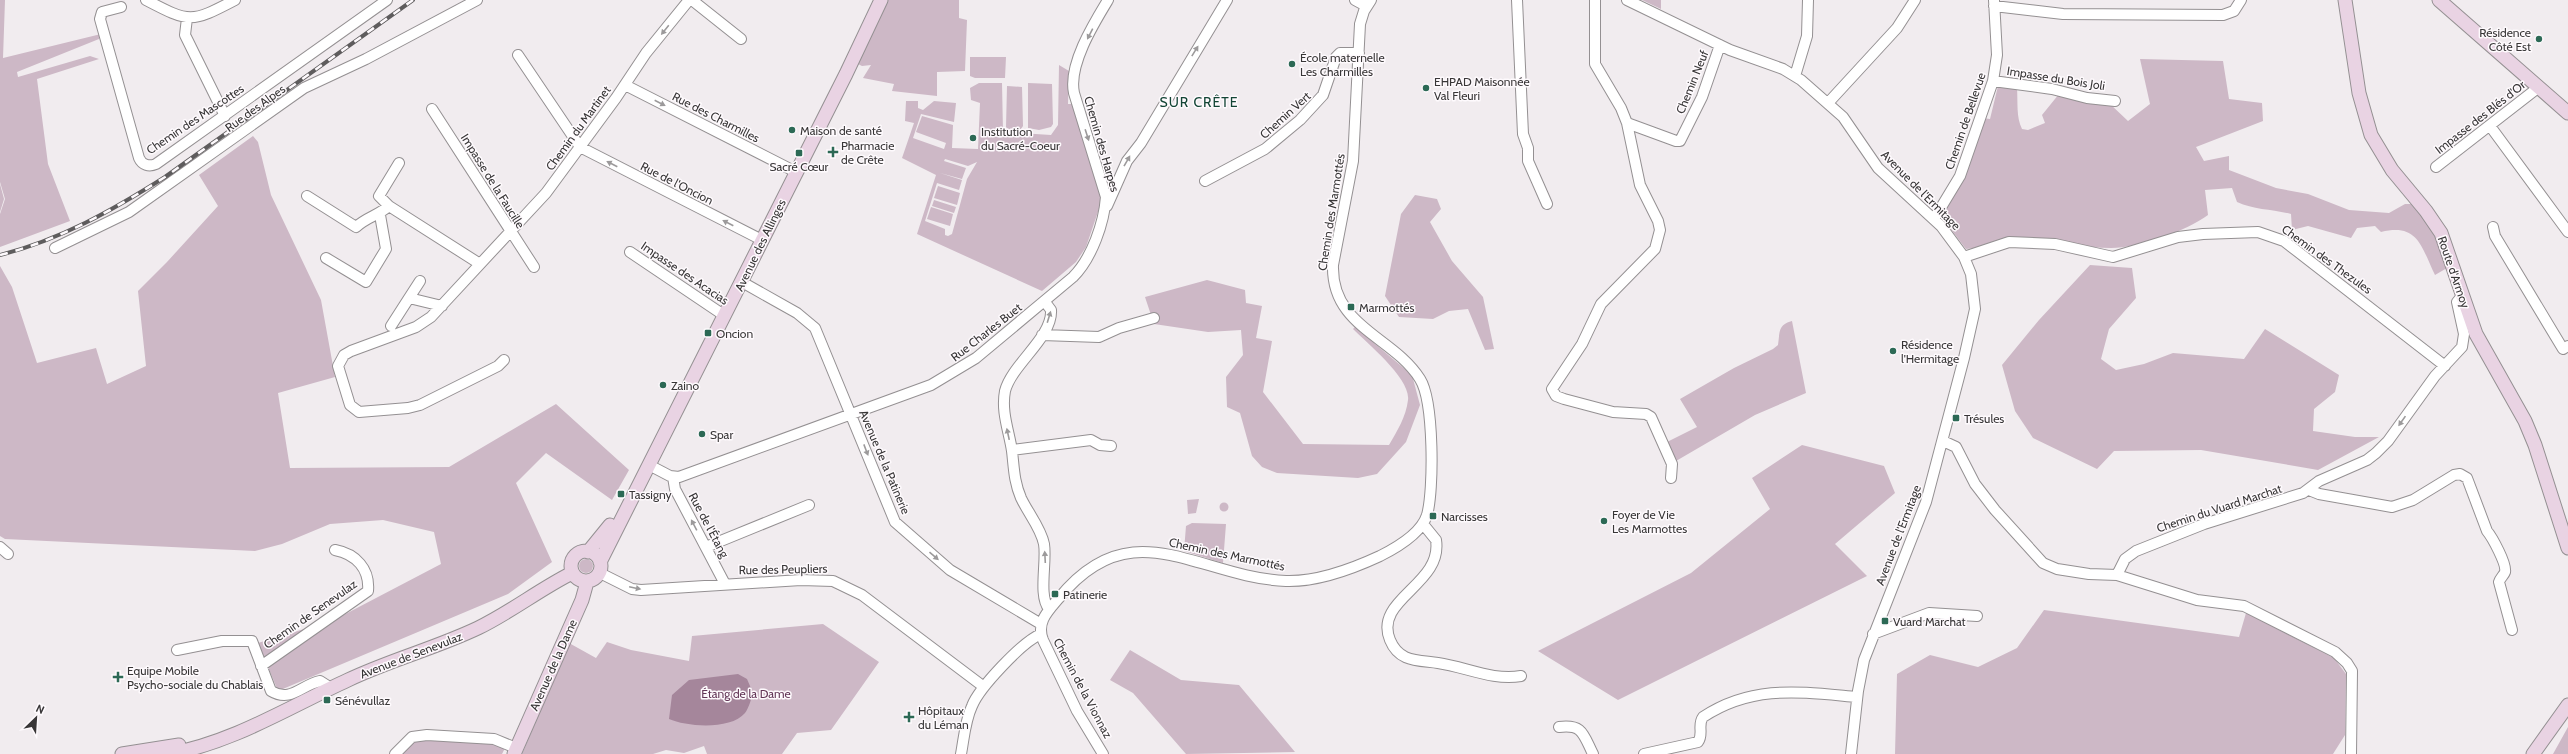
<svg xmlns="http://www.w3.org/2000/svg" width="2568" height="754" viewBox="0 0 2568 754" font-family="Cabin,sans-serif">
  <style>
    .green { fill: #cdb8c6; fill-rule: evenodd }
    .water { fill: #a5869b }
    .lines { fill: none; stroke-linecap: round; stroke-linejoin: round }
    .street-casing { stroke: #949092; stroke-width: 12 }
    .secondary-casing { stroke: #949092; stroke-width: 15 }
    .street { stroke: #fff; stroke-width: 10 }
    .secondary { stroke: #e9d3e3; stroke-width: 13 }
    .rail-casing { stroke: #5e5c5d; stroke-width: 4 }
    .rail { stroke: #fefafd; stroke-width: 2.5; stroke-dasharray: 8; stroke-linecap: butt }
    .oneway { fill: #9c9a9b }
    .poi-dot { fill: #2c6955; stroke: #fefafd; stroke-width: 1.5 }
    .labels { text-anchor: middle; dominant-baseline: central; stroke-width: 3; stroke-linejoin: round; paint-order: stroke }
    .poi-label { font-size: 12px; fill: #383637; stroke: #fefafd; text-anchor: start }
    .street-label { font-size: 12px; fill: #383637; stroke: #fefafd }
    .park-label { font-size: 12px; fill: #633657; stroke: #fefafd }
    .quarter-label { font-size: 14px; letter-spacing: 1px; fill: #134535; stroke: #fefafd }
  </style>
  <rect width="100%" height="100%" fill="#f1ecef"/>
  <path class="green" d="M 0,0 L 5,0 L 3,58 L 101,34 L 99,39 L 17,72 L 18,77 L 90,56 L 99,59 L 37,79 L 48,164 L 70,221 L 0,247 L 0,214 L 5,199 L 0,182 Z
    M 887,0 L 959,0 L 959,18 L 967,20 L 965,71 L 937,72 L 937,96 L 892,91 L 894,84 L 863,78 L 871,65 L 862,66 L 856,63 Z
    M 1642,0 L 1661,0 L 1661,9 Z
    M 970,57 L 1006,57 L 1005,78 L 975,78 L 970,76 Z
    M 2140,59 L 2223,61 L 2229,99 L 2262,103 L 2263,121 L 2196,147 L 2204,161 L 2229,156 L 2229,170 L 2276,188 L 2308,194 L 2349,210 L 2389,213 L 2405,204 L 2414,204 L 2432,229 L 2447,268 L 2435,275 C 2421,246 2418,223 2381,232 L 2375,226 L 2357,228 L 2351,238 L 2308,226 L 2292,230 L 2291,214 C 2272,209 2254,210 2237,202 L 2232,188 L 2205,190 L 2208,215 C 2186,231 2139,248 2111,248 C 2081,248 2050,238 2020,238 C 1999,238 1985,248 1966,249 L 1943,219 L 1943,214 L 1983,118 L 1990,119 L 1998,86 L 2017,88 C 2018,102 2016,117 2022,129 L 2028,130 L 2045,123 L 2042,115 L 2059,94 L 2109,103 L 2128,121 L 2150,104 Z
    M 1059,65 L 1069,71 L 1068,104 L 1074,104 L 1101,186 L 1101,203 L 1086,247 L 1076,262 L 1042,291 L 917,234 L 936,175 L 902,158 L 914,123 L 905,121 L 906,101 L 918,101 L 918,108 L 923,110 L 934,101 L 956,103 L 954,122 L 921,114 L 913,138 L 944,149 L 946,143 L 916,132 L 922,116 L 953,125 L 952,148 L 978,149 L 980,103 L 971,100 L 970,88 L 979,83 L 1002,83 L 1003,132 L 1051,135 L 1058,125 ZM 945,159 L 968,166 L 977,162 L 967,179 L 952,234 L 948,236 L 945,235 L 945,229 L 925,221 L 937,183 L 959,190 L 962,180 L 940,173 L 962,179 L 966,168 L 944,161 Z
    M 1028,83 L 1052,84 L 1053,124 L 1051,127 L 1039,130 L 1028,128 Z
    M 1007,86 L 1022,87 L 1023,126 L 1021,129 L 1008,129 L 1006,127 Z
    M 253,136 L 258,142 L 271,195 L 321,300 L 335,377 L 278,393 L 290,468 L 449,467 L 556,404 L 629,470 L 612,500 L 546,453 L 516,483 L 552,562 L 508,594 L 278,691 L 258,643 L 334,620 L 441,564 L 434,532 L 383,520 L 330,524 L 282,544 L 255,551 L 5,539 L 0,536 L 0,266 L 12,287 L 37,363 L 96,348 L 107,384 L 146,366 L 138,291 L 167,262 L 218,206 L 199,175 Z
    M 0,184 L 4,199 L 0,212 Z
    M 938,186 L 960,193 L 957,205 L 934,198 Z
    M 1415,195 L 1437,199 L 1441,209 L 1430,222 L 1452,261 L 1483,297 L 1494,349 L 1485,350 L 1468,309 L 1449,311 L 1433,319 L 1399,317 L 1385,296 L 1401,214 Z
    M 934,200 L 956,207 L 954,213 L 932,206 Z
    M 931,207 L 953,214 L 950,226 L 927,219 Z
    M 2090,265 L 2132,268 L 2136,298 L 2109,329 L 2101,359 L 2116,370 L 2144,364 L 2173,353 L 2244,359 L 2265,329 L 2339,375 L 2335,392 L 2314,409 L 2313,431 L 2355,437 L 2379,437 L 2318,470 L 2201,450 L 2114,451 L 2097,469 L 2033,438 L 2015,411 L 2002,365 L 2039,320 Z
    M 1207,280 L 1245,290 L 1246,303 L 1262,306 L 1256,338 L 1272,341 L 1263,392 L 1303,444 L 1389,445 C 1397,431 1406,417 1408,400 C 1411,379 1367,343 1353,329 L 1355,327 L 1412,375 L 1420,405 L 1406,442 L 1377,474 L 1358,478 L 1277,473 L 1262,467 L 1252,456 L 1240,413 L 1227,407 L 1226,377 L 1243,355 L 1241,330 L 1208,332 L 1154,324 L 1145,297 Z
    M 1792,321 L 1806,393 L 1755,415 L 1676,461 L 1667,442 L 1697,427 L 1680,399 L 1734,368 L 1773,349 L 1778,345 C 1780,331 1778,325 1792,321 Z
    M 1802,445 L 1884,466 L 1895,493 L 1835,544 L 1867,576 L 1618,700 L 1538,651 L 1691,573 L 1770,509 L 1752,478 Z
    M 1199,499 L 1196,513 L 1188,514 L 1187,500 Z
    M1219.5 507a4.5 4.5 0 1 1 9 0a4.5 4.5 0 1 1-9 0Z
    M 1192,523 L 1226,524 L 1223,563 L 1184,551 L 1186,526 Z
    M579 566a7 7 0 1 1 14 0a7 7 0 1 1-14 0Z
    M 2044,610 L 2239,637 L 2246,613 L 2334,658 L 2346,674 L 2345,735 L 2333,754 L 1895,754 L 1897,674 L 1930,655 L 1978,667 L 2017,648 Z
    M 823,624 L 879,662 L 831,730 L 797,733 L 782,754 L 707,754 L 704,746 L 684,753 L 666,750 L 653,754 L 522,754 L 569,643 L 596,658 L 607,642 L 631,650 L 689,661 L 692,636 Z
    M 1130,650 L 1181,680 L 1239,685 L 1295,752 L 1186,754 L 1133,693 L 1110,680 Z
    M 2568,727 L 2568,754 L 2553,754 Z
    M 421,739 L 495,743 L 505,748 L 502,754 L 399,754 L 408,744 Z"/>
  <path class="water" d="M 738,674 L 747,679 L 753,693 C 751,699 749,708 745,713 C 731,730 687,727 669,719 L 672,695 L 689,680 Z"/>
  <g class="lines">
    <g class="street-casing">
      <path id="street" d="M 146,0 C 190,23 191,23 235,0
        M 692,0 L 741,39
        M 1355,0 L 1366,6
        M 1517,0 L 1523,134 L 1528,148 L 1528,161 L 1547,204
        M 1595,0 L 1595,64 L 1621,108 L 1627,123 L 1640,185 L 1658,221 L 1660,230 L 1655,249 L 1601,304 L 1582,344 L 1552,389 L 1556,396 L 1564,399 L 1613,412 L 1646,414 L 1651,417 L 1672,464 L 1671,478
        M 1627,0 L 1730,50 L 1783,69 L 1801,80 L 1843,117 L 1878,168 L 1941,226 L 1964,257 L 1971,274 L 1975,309 L 1964,358 L 1926,502 L 1864,660 L 1858,691 L 1851,754
        M 1994,6 L 2063,14 L 2223,15 L 2234,11 L 2241,0
        M 121,7 L 102,12 L 100,19 L 139,158 C 142,165 149,167 156,164 L 387,0
        M 187,18 L 185,35 L 225,116
        M 518,55 L 580,147 L 762,240
        M 1795,76 L 1807,36 L 1808,0
        M 1993,81 L 2052,89 L 2087,98 L 2115,101
        M 625,85 L 796,172
        M 1828,103 L 1897,28 L 1915,0
        M 432,109 L 534,267
        M 1627,123 L 1676,141 L 1680,141 L 1702,97 L 1720,45
        M 2490,126 L 2568,232
        M 2436,167 L 2539,87
        M 1205,181 L 1265,149 L 1300,120 L 1323,95 L 1336,57 L 1340,53 L 1359,53
        M 307,196 L 356,227 C 367,217 379,215 389,206 L 480,264
        M 389,206 L 379,196 L 399,163
        M 1107,206 L 1127,161 L 1141,143 L 1227,0
        M 1934,219 L 1960,176 L 1993,81 L 1997,55 L 1994,0
        M 2493,227 L 2495,236 L 2563,349 L 2568,346
        M 55,248 L 129,212 L 304,88 L 366,59 L 477,0
        M 630,252 L 725,316
        M 1964,257 L 2009,242 L 2055,244 L 2113,257 L 2178,237 L 2203,234 L 2258,232 L 2284,241 L 2445,366
        M 326,258 L 366,282 L 386,249 L 380,215
        M 742,282 L 797,313 L 815,328 L 895,522 L 950,570 L 1041,624
        M 409,298 L 420,281
        M 1045,302 L 1051,310 C 1053,337 1012,364 1005,391 C 1001,412 1009,431 1012,451 C 1014,468 1014,482 1021,498 C 1028,513 1041,528 1044,544 C 1047,562 1038,596 1049,609
        M 391,326 L 409,298 L 442,306
        M 1042,335 L 1099,337 L 1119,328 L 1154,318
        M 504,360 L 498,366 L 420,405 L 408,408 L 359,412 L 350,405 L 338,366 L 344,355 L 351,351 L 416,327 L 431,317 L 546,193 L 616,98 L 646,53 L 689,0
        M 1943,441 L 1956,447 L 1975,484 L 1995,510 L 2043,563 L 2057,569 L 2089,574 L 2117,575 L 2125,559 L 2136,551 L 2204,524 L 2303,493 L 2319,481 L 2367,460 L 2376,453 L 2388,441 L 2435,376 L 2462,347 L 2464,334 L 2457,302 L 2462,296
        M 1012,450 L 1091,440 L 1100,445 L 1111,446
        M 649,465 L 670,476 L 679,477 L 931,385 L 976,358 L 1073,277 C 1092,258 1104,223 1106,197 L 1074,93 C 1068,65 1094,23 1108,0
        M 673,477 L 675,489 L 725,584
        M 2309,490 L 2319,494 L 2392,507 L 2413,500 L 2454,475 L 2460,474 L 2467,478 L 2487,531 C 2492,537 2507,564 2505,572 C 2504,575 2500,578 2499,582 L 2512,630
        M 1423,524 L 1436,540 C 1443,585 1373,599 1390,640 C 1399,662 1417,660 1438,663 C 1466,667 1493,681 1521,676
        M 0,547 L 8,554
        M 706,547 L 809,505
        M 600,573 L 632,589 L 641,590 L 801,580 L 833,581 L 862,595 L 984,687
        M 2117,575 L 2197,600 L 2244,606 L 2335,652 L 2347,663 L 2352,671 L 2351,754
        M 1873,634 L 1929,613 L 1977,616
        M 177,650 L 222,641 L 252,641 L 271,691 C 291,703 301,685 320,681 L 331,688
        M 261,666 L 368,591 C 370,569 356,554 335,550
        M 1559,727 C 1583,724 1583,734 1593,754
        M 395,754 L 412,737 L 427,735 L 494,739 L 516,748
        M 961,754 C 964,738 965,721 972,706 C 979,688 1022,642 1041,634
        M 1103,754 L 1077,711 L 1043,640 C 1036,622 1048,611 1059,598 C 1132,508 1197,577 1286,581 C 1317,582 1352,569 1380,556 C 1396,548 1421,534 1427,515 C 1434,490 1434,401 1420,379 C 1393,336 1331,327 1333,265 L 1353,161 L 1360,24 L 1364,11 L 1371,0
        M 1644,754 L 1698,742 C 1704,734 1697,725 1703,717 C 1753,684 1801,692 1857,697"/>
    </g>
    <g class="secondary-casing">
      <path id="secondary" d="M 2345,0 L 2359,93 L 2371,135 L 2392,170 L 2426,211 L 2441,233 L 2476,334 L 2525,421 L 2535,445 L 2568,548
        M 2439,0 L 2568,113
        M571 566a15 15 0 1 1 30 0a15 15 0 1 1-30 0Z
        M 588,552 L 610,525
        M 600,562 L 846,74 L 881,0
        M 122,754 L 179,745
        M 169,754 C 234,742 289,707 348,680 C 390,660 436,648 478,628 C 511,612 540,589 572,573
        M 514,754 L 582,600 L 587,582
        M 2533,754 L 2568,705"/>
    </g>
    <use href="#street" class="street"/>
    <use href="#secondary" class="secondary"/>
    <g class="rail-casing">
      <path id="rail" d="M 0,255 C 60,240 113,210 165,177 L 413,0"/>
    </g>
    <use href="#rail" class="rail"/>
  </g>
  <defs><path id="oneway-solid" d="M-6-.8H1V-3.2L6.5 0L1 3.2V.8H-6Z"/></defs>
  <g class="oneway">
    <use href="#oneway-solid" transform="translate(665 30) rotate(129)"/>
    <use href="#oneway-solid" transform="translate(1090 34) rotate(117)"/>
    <use href="#oneway-solid" transform="translate(1195 51) rotate(-58)"/>
    <use href="#oneway-solid" transform="translate(660 103) rotate(27)"/>
    <use href="#oneway-solid" transform="translate(1087 135) rotate(72)"/>
    <use href="#oneway-solid" transform="translate(1127 161) rotate(-60)"/>
    <use href="#oneway-solid" transform="translate(612 164) rotate(-153)"/>
    <use href="#oneway-solid" transform="translate(728 223) rotate(-153)"/>
    <use href="#oneway-solid" transform="translate(1049 317) rotate(-73)"/>
    <use href="#oneway-solid" transform="translate(2402 421) rotate(125)"/>
    <use href="#oneway-solid" transform="translate(1008 434) rotate(-102)"/>
    <use href="#oneway-solid" transform="translate(866 450) rotate(69)"/>
    <use href="#oneway-solid" transform="translate(694 525) rotate(-118)"/>
    <use href="#oneway-solid" transform="translate(934 556) rotate(41)"/>
    <use href="#oneway-solid" transform="translate(1045 557) rotate(-93)"/>
    <use href="#oneway-solid" transform="translate(635 588) rotate(12)"/>
  </g>
  <g class="poi-dot">
    <circle cx="2539" cy="39" r="4"/>
    <circle cx="1292" cy="64" r="4"/>
    <circle cx="1426" cy="88" r="4"/>
    <circle cx="792" cy="130" r="4"/>
    <circle cx="973" cy="138" r="4"/>
    <path d="M831 146h4v4h4v4h-4v4h-4v-4h-4v-4h4z"/>
    <rect x="795" y="149" width="8" height="8" rx="2"/>
    <rect x="1347" y="303" width="8" height="8" rx="2"/>
    <rect x="704" y="329" width="8" height="8" rx="2"/>
    <circle cx="1893" cy="351" r="4"/>
    <circle cx="663" cy="385" r="4"/>
    <rect x="1952" y="414" width="8" height="8" rx="2"/>
    <circle cx="702" cy="434" r="4"/>
    <rect x="617" y="490" width="8" height="8" rx="2"/>
    <rect x="1429" y="512" width="8" height="8" rx="2"/>
    <circle cx="1604" cy="521" r="4"/>
    <rect x="1051" y="590" width="8" height="8" rx="2"/>
    <rect x="1881" y="617" width="8" height="8" rx="2"/>
    <path d="M116 671h4v4h4v4h-4v4h-4v-4h-4v-4h4z"/>
    <rect x="323" y="696" width="8" height="8" rx="2"/>
    <path d="M907 711h4v4h4v4h-4v4h-4v-4h-4v-4h4z"/>
  </g>
  <g class="labels">
    <g class="poi-label">
      <text x="2531" y="32" text-anchor="end">Résidence<tspan x="2531" dy="14">Côté Est</tspan></text>
      <text x="1300" y="57">École maternelle<tspan x="1300" dy="14">Les Charmilles</tspan></text>
      <text x="1434" y="81">EHPAD Maisonnée<tspan x="1434" dy="14">Val Fleuri</tspan></text>
      <text x="800" y="130">Maison de santé</text>
      <text x="981" y="131">Institution<tspan x="981" dy="14">du Sacré-Coeur</tspan></text>
      <text x="841" y="145">Pharmacie<tspan x="841" dy="14">de Crête</tspan></text>
      <text x="799" y="166" text-anchor="middle">Sacré Cœur</text>
      <text x="1359" y="307">Marmottés</text>
      <text x="716" y="333">Oncion</text>
      <text x="1901" y="344">Résidence<tspan x="1901" dy="14">l'Hermitage</tspan></text>
      <text x="671" y="385">Zaino</text>
      <text x="1964" y="418">Trésules</text>
      <text x="710" y="434">Spar</text>
      <text x="629" y="494">Tassigny</text>
      <text x="1612" y="514">Foyer de Vie<tspan x="1612" dy="14">Les Marmottes</tspan></text>
      <text x="1441" y="516">Narcisses</text>
      <text x="1063" y="594">Patinerie</text>
      <text x="1893" y="621">Vuard Marchat</text>
      <text x="127" y="670">Equipe Mobile<tspan x="127" dy="14">Psycho-sociale du Chablais</tspan></text>
      <text x="335" y="700">Sénévullaz</text>
      <text x="918" y="710">Hôpitaux<tspan x="918" dy="14">du Léman</tspan></text>
    </g>
    <g class="street-label">
      <text transform="translate(2056 78) rotate(9)">Impasse du Bois Joli</text>
      <text transform="translate(1692 82) rotate(-68)">Chemin Neuf</text>
      <text transform="translate(255 108) rotate(-36)">Rue des Alpes</text>
      <text transform="translate(1285 115) rotate(-42)">Chemin Vert</text>
      <text transform="translate(716 117) rotate(27)">Rue des Charmilles</text>
      <text transform="translate(2480 117) rotate(-38)">Impasse des Blés d'Or</text>
      <text transform="translate(195 119) rotate(-34)">Chemin des Mascottes</text>
      <text transform="translate(1965 121) rotate(-71)">Chemin de Bellevue</text>
      <text transform="translate(578 128) rotate(-54)">Chemin du Martinet</text>
      <text transform="translate(1102 144) rotate(74)">Chemin des Harpes</text>
      <text transform="translate(493 181) rotate(58)">Impasse de la Faucille</text>
      <text transform="translate(677 183) rotate(27)">Rue de l'Oncion</text>
      <text transform="translate(1921 190) rotate(45)">Avenue de l'Ermitage</text>
      <text transform="translate(1331 212) rotate(-81)">Chemin des Marmottés</text>
      <text transform="translate(760 245) rotate(-64)">Avenue des Allinges</text>
      <text transform="translate(2327 259) rotate(36)">Chemin des Thezules</text>
      <text transform="translate(2454 272) rotate(71)">Route d'Armoy</text>
      <text transform="translate(685 273) rotate(34)">Impasse des Acacias</text>
      <text transform="translate(986 332) rotate(-38)">Rue Charles Buet</text>
      <text transform="translate(885 462) rotate(67)">Avenue de la Patinerie</text>
      <text transform="translate(2219 508) rotate(-18)">Chemin du Vuard Marchat</text>
      <text transform="translate(709 525) rotate(62)">Rue de l'Étang</text>
      <text transform="translate(1898 535) rotate(-69)">Avenue de l'Ermitage</text>
      <text transform="translate(1227 554) rotate(12)">Chemin des Marmottés</text>
      <text transform="translate(783 569) rotate(-1)">Rue des Peupliers</text>
      <text transform="translate(310 614) rotate(-35)">Chemin de Senevulaz</text>
      <text transform="translate(411 655) rotate(-21)">Avenue de Senevulaz</text>
      <text transform="translate(553 665) rotate(-66)">Avenue de la Dame</text>
      <text transform="translate(1083 688) rotate(62)">Chemin de la Vionnaz</text>
    </g>
    <g class="park-label">
      <text x="746" y="693">Étang de la Dame</text>
    </g>
    <g class="quarter-label">
      <text x="1199" y="102">SUR CRÊTE</text>
    </g>
  </g>
  <g transform="translate(36 718) rotate(25)" stroke="#fefafd" stroke-width="3" paint-order="stroke">
  <path d="M0-3L7 15L0 10L-7 15Z" fill="#383637"/>
  <text y="-6" font-size="11" font-weight="bold" text-anchor="middle" fill="#383637">N</text>
  </g>
</svg>
